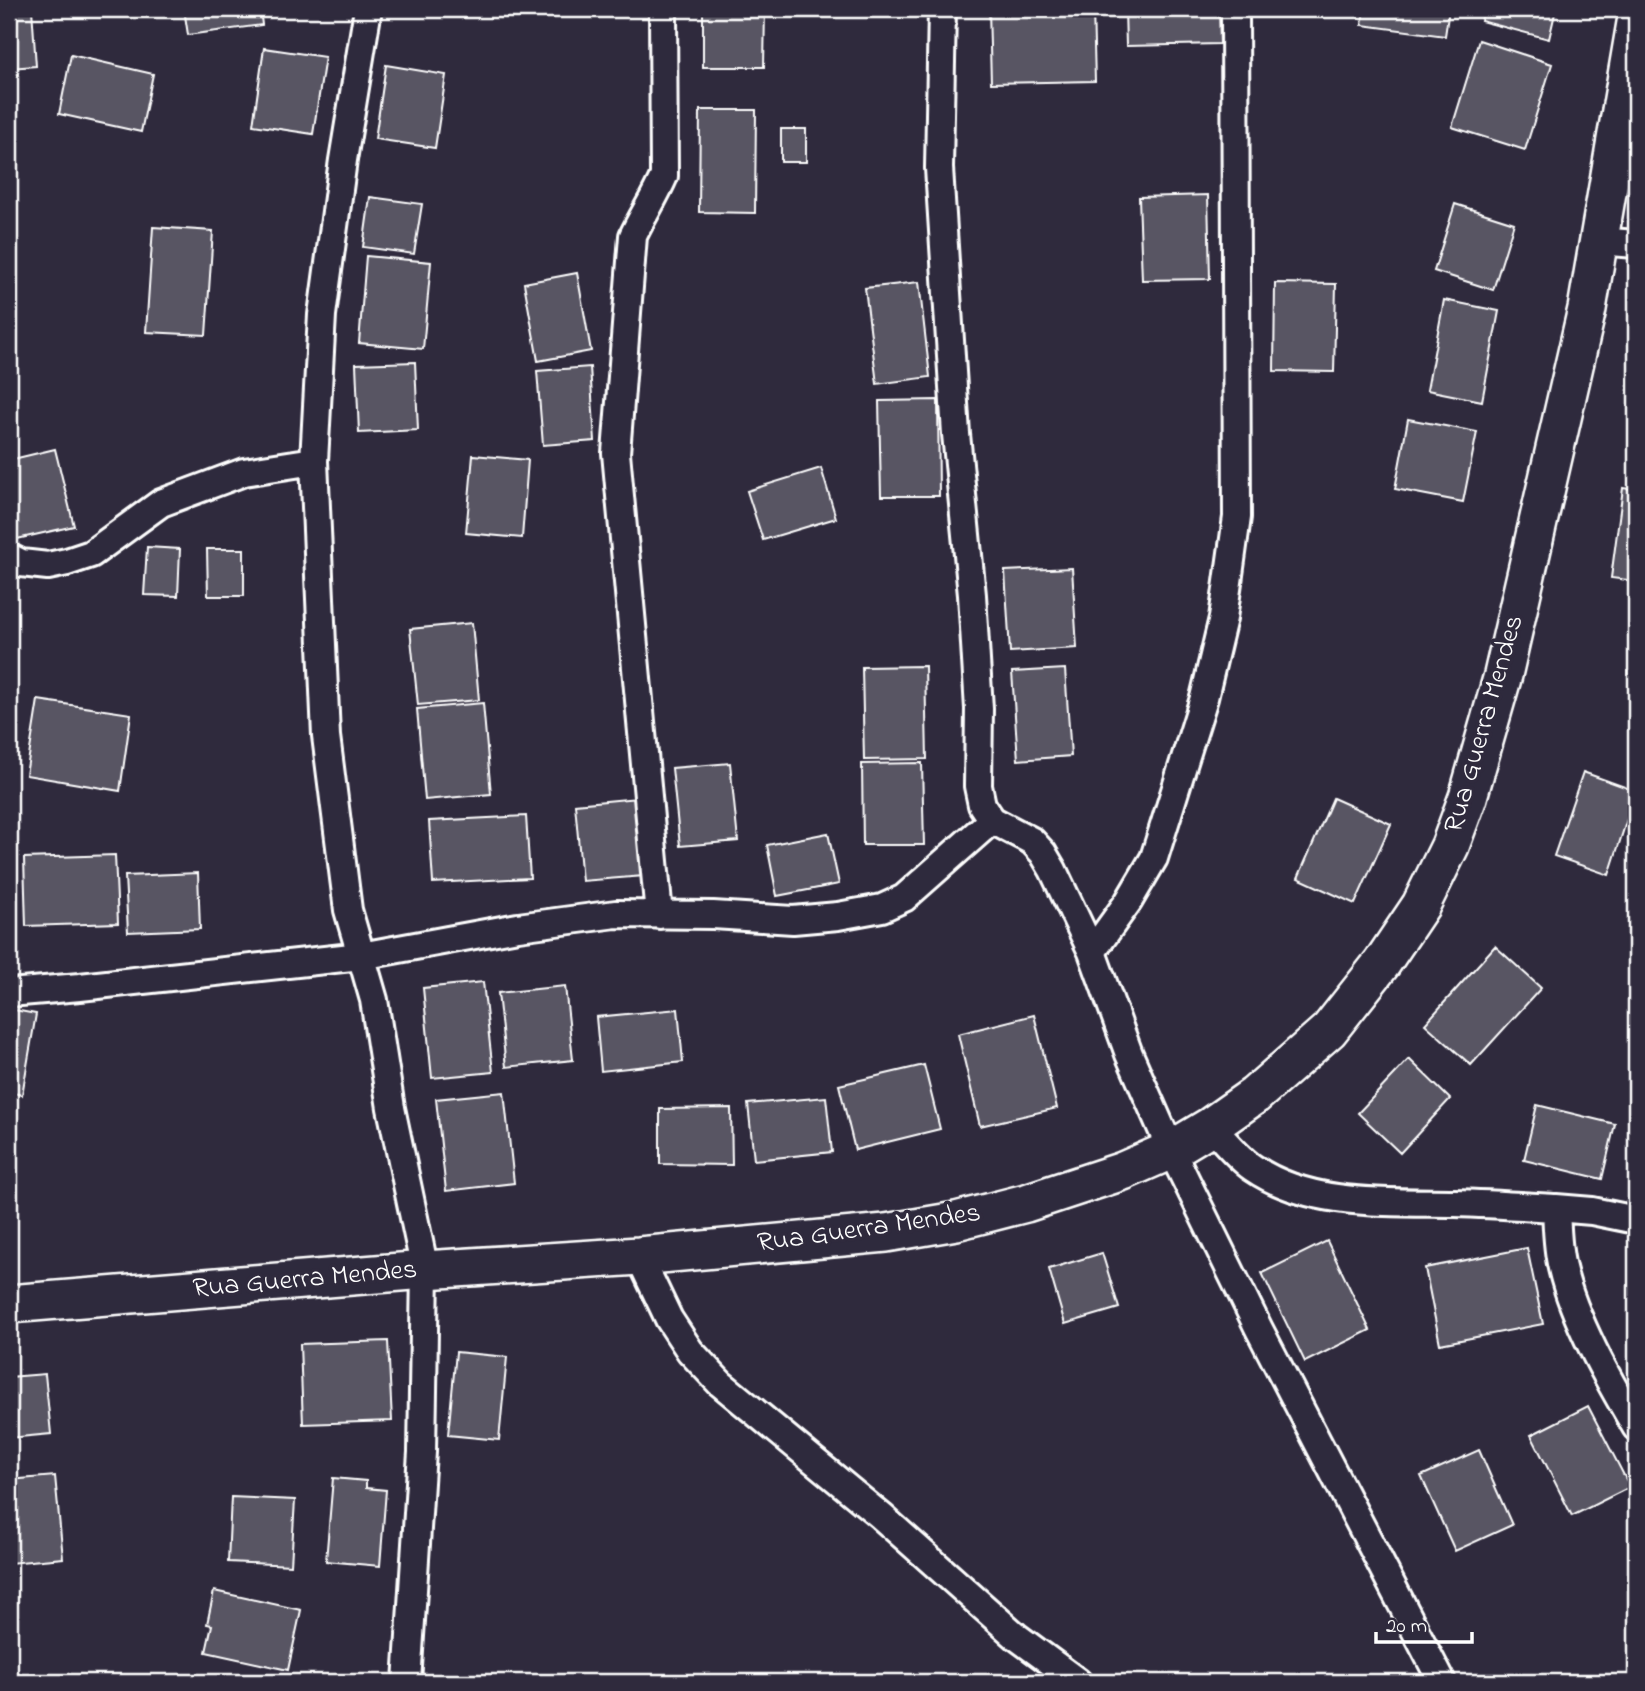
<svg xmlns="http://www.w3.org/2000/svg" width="1645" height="1691" viewBox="0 0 1645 1691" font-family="'Indie Flower',sans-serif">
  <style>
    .building { fill: #595564; stroke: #fff; stroke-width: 2 }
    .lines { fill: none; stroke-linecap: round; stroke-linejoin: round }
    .street-casing { stroke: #fff; stroke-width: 32 }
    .secondary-casing { stroke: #fff; stroke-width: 42 }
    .street { stroke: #2f2a3d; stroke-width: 26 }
    .secondary { stroke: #2f2a3d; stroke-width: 37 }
    .labels { text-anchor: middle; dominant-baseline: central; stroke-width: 7; stroke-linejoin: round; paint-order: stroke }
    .street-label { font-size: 28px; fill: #fff; stroke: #2f2a3d }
  </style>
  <rect width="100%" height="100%" fill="#2f2a3d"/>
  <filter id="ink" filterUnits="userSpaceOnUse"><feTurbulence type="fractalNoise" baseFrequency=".0143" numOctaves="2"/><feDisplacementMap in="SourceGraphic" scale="14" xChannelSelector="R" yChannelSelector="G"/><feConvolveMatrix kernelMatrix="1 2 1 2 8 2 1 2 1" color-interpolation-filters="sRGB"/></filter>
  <g filter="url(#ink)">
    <path class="building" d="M 9,9 L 32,9 L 36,66 L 9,68 Z
      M 184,9 L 260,9 L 262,25 L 188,35 Z
      M 703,9 L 765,9 L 764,67 L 703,67 Z
      M 989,9 L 1093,9 L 1095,81 L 991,83 Z
      M 1125,9 L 1219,9 L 1220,44 L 1126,46 Z
      M 1364,9 L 1449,9 L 1445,36 L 1362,25 Z
      M 1484,9 L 1556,9 L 1549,39 L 1481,21 Z
      M 1479,40 L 1552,64 L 1525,150 L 1452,127 Z
      M 264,48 L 325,57 L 313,134 L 253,125 Z
      M 71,55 L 153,74 L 141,132 L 59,114 Z
      M 386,65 L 446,75 L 435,148 L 375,139 Z
      M 700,110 L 756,110 L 755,213 L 699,212 Z
      M 781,129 L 806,129 L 806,162 L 781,162 Z
      M 1208,195 L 1210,279 L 1142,280 L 1139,197 Z
      M 370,197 L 422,204 L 414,254 L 363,247 Z
      M 1455,204 L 1514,223 L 1493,290 L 1434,271 Z
      M 153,227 L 213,231 L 206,335 L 146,332 Z
      M 366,256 L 431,262 L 423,349 L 359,343 Z
      M 577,273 L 591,351 L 538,361 L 524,283 Z
      M 919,282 L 930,377 L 877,384 L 865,288 Z
      M 1275,283 L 1336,284 L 1334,372 L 1274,371 Z
      M 1444,300 L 1499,311 L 1482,401 L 1427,390 Z
      M 415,362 L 418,430 L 359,433 L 356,364 Z
      M 590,367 L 595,441 L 543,445 L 537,371 Z
      M 938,400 L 939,496 L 881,496 L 879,401 Z
      M 1408,419 L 1477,432 L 1463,502 L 1395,489 Z
      M 55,449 L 74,526 L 17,539 L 9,503 L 9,460 Z
      M 473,455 L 528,460 L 522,538 L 466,533 Z
      M 821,468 L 836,518 L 763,540 L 747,491 Z
      M 1623,488 L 1636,490 L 1636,581 L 1611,578 Z
      M 147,547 L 180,549 L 178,596 L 144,595 Z
      M 207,549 L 244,549 L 244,596 L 208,596 Z
      M 1072,568 L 1077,648 L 1010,652 L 1005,571 Z
      M 472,623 L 479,700 L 418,705 L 410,629 Z
      M 925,666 L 927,759 L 864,760 L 862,667 Z
      M 1065,669 L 1071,756 L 1018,760 L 1012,672 Z
      M 38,700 L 131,714 L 120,791 L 26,775 Z
      M 483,703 L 491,794 L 425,800 L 417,709 Z
      M 730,763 L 738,841 L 680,846 L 672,768 Z
      M 922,763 L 924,845 L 863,845 L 862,764 Z
      M 1583,772 L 1636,791 L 1609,875 L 1554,856 Z
      M 637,798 L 644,876 L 582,881 L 575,804 Z
      M 1333,798 L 1391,824 L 1355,904 L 1298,878 Z
      M 526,816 L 530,878 L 433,883 L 429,821 Z
      M 828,833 L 839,884 L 777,896 L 767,845 Z
      M 115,855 L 118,923 L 26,926 L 24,858 Z
      M 198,873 L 200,929 L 128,932 L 125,876 Z
      M 1495,946 L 1541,988 L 1471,1065 L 1425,1024 Z
      M 483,982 L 493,1072 L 432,1078 L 423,988 Z
      M 565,986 L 573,1060 L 506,1067 L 498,993 Z
      M 9,1009 L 36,1014 L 22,1095 L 9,1092 Z
      M 678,1009 L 683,1062 L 601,1071 L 596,1017 Z
      M 1034,1015 L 1057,1108 L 980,1126 L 958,1034 Z
      M 1409,1059 L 1450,1099 L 1400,1153 L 1358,1113 Z
      M 924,1065 L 940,1129 L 855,1150 L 839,1085 Z
      M 504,1092 L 514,1183 L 446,1191 L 436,1099 Z
      M 826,1097 L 832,1152 L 754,1160 L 748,1104 Z
      M 1537,1105 L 1615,1124 L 1602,1179 L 1524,1160 Z
      M 731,1108 L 732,1165 L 660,1164 L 660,1109 Z
      M 9,1150 L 14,1151 L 9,1203 Z
      M 1327,1241 L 1370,1330 L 1305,1362 L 1262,1273 Z
      M 1527,1248 L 1543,1324 L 1440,1344 L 1425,1268 Z
      M 1102,1253 L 1119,1308 L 1065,1324 L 1049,1269 Z
      M 388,1341 L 392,1421 L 303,1424 L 300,1344 Z
      M 456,1352 L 507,1357 L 499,1440 L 448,1435 Z
      M 45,1374 L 51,1434 L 9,1438 L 9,1377 Z
      M 1588,1406 L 1630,1487 L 1572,1516 L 1531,1435 Z
      M 1479,1450 L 1512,1525 L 1455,1551 L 1421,1476 Z
      M 55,1476 L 63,1558 L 9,1563 L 9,1480 Z
      M 333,1478 L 366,1481 L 366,1488 L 386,1490 L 380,1566 L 326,1561 Z
      M 231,1497 L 295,1500 L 291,1565 L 228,1562 Z
      M 214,1591 L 301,1610 L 288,1670 L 206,1652 L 212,1625 L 207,1624 Z"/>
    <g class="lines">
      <g class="street-casing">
        <path id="street" d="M 368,9 L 343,160 L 322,315 L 314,461 L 326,736 L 348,910 L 374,1000 L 391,1108 L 425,1270 L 422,1452 L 407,1682
          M 942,9 L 939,168 L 956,434 L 972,595 L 979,709 L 978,786 L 982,805 L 992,820 L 1032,841 L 1043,853 L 1053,870 L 1092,952 L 1129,1054 L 1171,1150 L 1259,1329 L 1442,1682
          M 1598,241 L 1636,244
          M 9,557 L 21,563 L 48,566 L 67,562 L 91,554 L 161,503 L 244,472 L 314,461
          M 659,915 L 616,453 L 633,236 C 643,215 655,197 664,176 L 663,9
          M 1092,952 L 1128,902 L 1154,858 L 1204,698 L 1223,618 L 1237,517 L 1235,9
          M 9,993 L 80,987 L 361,956 L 518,927 L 616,914 L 713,915 L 793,920 L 838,916 L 882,908 L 904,898 L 992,820
          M 1211,1126 C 1224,1140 1237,1157 1253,1168 C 1310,1207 1389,1202 1455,1203 C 1489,1204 1522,1206 1556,1208 C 1557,1228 1557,1248 1562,1268 C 1574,1320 1609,1381 1636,1427
          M 1556,1208 L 1592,1211 L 1636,1220
          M 639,1256 L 669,1319 L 690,1351 L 720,1383 L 881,1516 L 1017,1637 L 1078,1682"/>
      </g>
      <g class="secondary-casing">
        <path id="secondary" d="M 9,1304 L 425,1270 L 639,1256 L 886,1233 L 956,1221 L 1026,1203 L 1123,1171 L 1171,1150 L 1211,1126 L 1255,1095 L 1329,1030 L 1382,963 L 1421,905 L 1450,846 L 1468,797 L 1503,675 L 1587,309 L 1636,23"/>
      </g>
      <use href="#street" class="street"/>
      <use href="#secondary" class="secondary"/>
    </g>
  </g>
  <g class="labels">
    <g class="street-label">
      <text transform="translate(1485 724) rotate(-74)">Rua Guerra Mendes</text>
      <text transform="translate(869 1229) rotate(-8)">Rua Guerra Mendes</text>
      <text transform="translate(305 1280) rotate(-5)">Rua Guerra Mendes</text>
    </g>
  </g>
  <rect width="1645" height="1691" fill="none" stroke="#2f2a3d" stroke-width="35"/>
  <rect x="18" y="18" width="1610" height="1656" fill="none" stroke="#fff" stroke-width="2.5" filter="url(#ink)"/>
  <path d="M1376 1632v10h96v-10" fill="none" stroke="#ffffff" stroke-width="3.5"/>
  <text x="1386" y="1632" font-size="21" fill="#ffffff" stroke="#2f2a3d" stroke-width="5" paint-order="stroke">20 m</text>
</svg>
